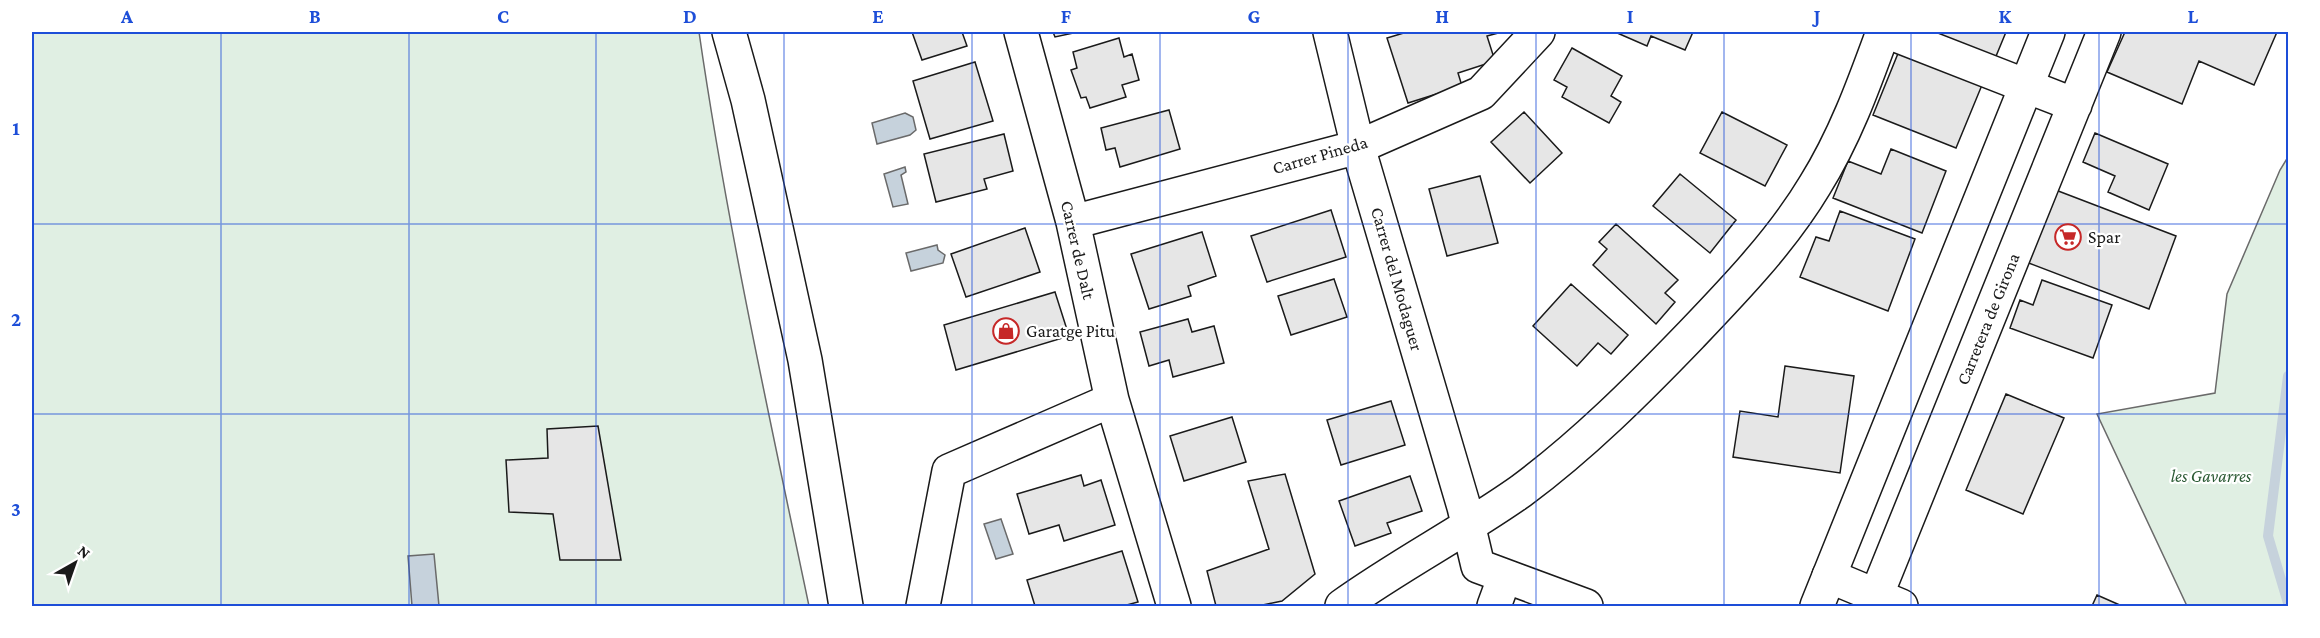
<svg xmlns="http://www.w3.org/2000/svg" width="2320" height="638" viewBox="0 0 2320 638" font-family="'Crimson Pro',serif">
  <style>
    .green { fill: #e0efe3; stroke: #6a6a6a; stroke-width: 1.5 }
    .water { fill: #c6d2dc; stroke: #6a6a6a; stroke-width: 1.5 }
    .lines { fill: none; stroke-linecap: round; stroke-linejoin: round }
    .stream { stroke: #c6d2dc; stroke-width: 10 }
    .building { fill: #e6e6e6; stroke: #1a1a1a; stroke-width: 1.5 }
    .minor-casing { stroke: #1a1a1a; stroke-width: 36 }
    .major-casing { stroke: #1a1a1a; stroke-width: 36 }
    .minor { stroke: #fff; stroke-width: 33 }
    .major { stroke: #fff; stroke-width: 33 }
    .grid { fill: none; stroke: #1d4ed8; stroke-width: 1.5; stroke-opacity: 0.55 }
    .labels { text-anchor: middle; dominant-baseline: central; stroke-width: 4.5; stroke-linejoin: round; paint-order: stroke }
    .street-label { font-size: 18px; fill: #1a1a1a; stroke: #fff }
    .poi-label { font-size: 18px; fill: #1a1a1a; stroke: #fff; text-anchor: start }
    .park-label { font-size: 18px; font-style: italic; fill: #2b5a34; stroke: #fff }
    .neatline { fill: none; stroke: #1d4ed8; stroke-width: 2 }
    .grid-label { font-size: 20px; text-anchor: middle; font-weight: bold; fill: #1d4ed8 }
  </style>
  <rect width="100%" height="100%" fill="#fff"/>
  <path class="green" d="M 32,32 L 699,32 C 727,225 769,415 809,606 L 32,606 Z
    M 2288,157 L 2288,606 L 2187,606 L 2097,414 L 2215,393 L 2227,294 L 2280,170 Z"/>
  <path class="water" d="M 905,113 L 913,117 L 916,130 L 910,135 L 877,144 L 872,123 Z
    M 905,167 L 906,172 L 901,175 L 908,204 L 893,207 L 884,174 Z
    M 937,245 L 938,250 L 945,255 L 943,263 L 911,271 L 906,253 Z
    M 1001,519 L 1013,554 L 996,559 L 984,524 Z
    M 434,554 L 439,606 L 412,606 L 408,556 Z"/>
  <g class="lines">
    <path class="stream" d="M 2288,376 L 2268,536 L 2288,603"/>
  </g>
  <path class="building" d="M 912,32 L 962,32 L 967,46 L 922,60 Z
    M 1053,32 L 1078,32 L 1055,37 Z
    M 1407,32 L 1497,32 L 1498,33 L 1487,36 L 1495,61 L 1458,73 L 1462,86 L 1408,103 L 1387,38 Z
    M 1615,32 L 1693,32 L 1685,50 L 1651,36 L 1647,46 Z
    M 1939,32 L 2006,32 L 1994,61 L 1936,38 Z
    M 2125,32 L 2277,32 L 2254,85 L 2199,61 L 2182,104 L 2107,72 Z
    M 1119,38 L 1124,57 L 1132,54 L 1139,80 L 1122,85 L 1126,97 L 1090,108 L 1086,97 L 1081,98 L 1071,70 L 1077,68 L 1073,52 Z
    M 1572,48 L 1622,76 L 1611,96 L 1621,102 L 1609,123 L 1562,97 L 1567,87 L 1554,80 Z
    M 1899,51 L 1982,85 L 1956,148 L 1873,115 Z
    M 975,62 L 993,121 L 930,139 L 913,81 Z
    M 1169,110 L 1180,149 L 1120,167 L 1115,148 L 1106,150 L 1101,128 Z
    M 1524,112 L 1562,153 L 1530,183 L 1491,142 Z
    M 1722,112 L 1787,145 L 1765,186 L 1700,153 Z
    M 2095,133 L 2168,164 L 2149,210 L 2108,192 L 2115,176 L 2083,162 Z
    M 1004,134 L 1013,171 L 984,179 L 987,189 L 936,202 L 924,154 Z
    M 1891,149 L 1946,171 L 1922,233 L 1833,198 L 1848,161 L 1881,174 Z
    M 1680,174 L 1736,220 L 1710,253 L 1653,206 Z
    M 1480,176 L 1498,243 L 1447,256 L 1429,189 Z
    M 2053,189 L 2176,236 L 2149,309 L 2026,262 Z
    M 1331,210 L 1346,257 L 1267,282 L 1251,236 Z
    M 1840,211 L 1915,239 L 1888,311 L 1800,277 L 1816,237 L 1829,241 Z
    M 1616,224 L 1678,280 L 1665,293 L 1675,302 L 1656,324 L 1593,265 L 1607,249 L 1599,242 Z
    M 1025,228 L 1040,272 L 966,297 L 951,254 Z
    M 1202,232 L 1216,276 L 1188,286 L 1191,296 L 1149,309 L 1131,254 Z
    M 1334,279 L 1347,317 L 1291,335 L 1278,296 Z
    M 2042,280 L 2112,305 L 2093,358 L 2010,328 L 2020,300 L 2033,305 Z
    M 1571,284 L 1628,335 L 1611,354 L 1598,343 L 1577,366 L 1533,326 Z
    M 1055,292 L 1069,336 L 956,370 L 944,325 Z
    M 1188,319 L 1192,332 L 1214,326 L 1224,363 L 1173,377 L 1169,360 L 1149,366 L 1140,332 Z
    M 1785,366 L 1854,376 L 1840,473 L 1733,457 L 1740,411 L 1778,417 Z
    M 2006,394 L 2064,418 L 2023,514 L 1966,490 Z
    M 1391,401 L 1405,445 L 1341,465 L 1327,420 Z
    M 1232,417 L 1246,462 L 1184,481 L 1170,436 Z
    M 598,426 L 621,560 L 560,560 L 553,514 L 509,512 L 506,460 L 548,458 L 547,429 Z
    M 1285,474 L 1315,574 L 1282,601 L 1258,606 L 1216,606 L 1207,571 L 1269,549 L 1248,481 Z
    M 1081,475 L 1084,486 L 1101,480 L 1115,525 L 1064,541 L 1059,525 L 1029,534 L 1017,494 Z
    M 1410,476 L 1422,511 L 1387,523 L 1391,533 L 1355,546 L 1339,501 Z
    M 1122,551 L 1138,602 L 1123,606 L 1035,606 L 1027,580 Z
    M 2097,595 L 2122,606 L 2092,606 Z"/>
  <g class="lines">
    <g class="minor-casing">
      <path id="minor" d="M 1021,32 L 1073,222 L 1112,400 L 1174,606
        M 1330,32 L 1358,147 L 1464,507 L 1478,566 L 1586,606
        M 1888,32 L 2075,105
        M 1073,222 L 1358,147 L 1481,93 L 1538,32
        M 1829,576 L 1901,606
        M 923,606 L 949,471 L 1112,400
        M 1342,606 C 1399,565 1463,532 1521,491 C 1583,445 1638,390 1691,335 C 1736,288 1782,240 1815,185 C 1845,137 1864,84 1883,32
        M 1494,606 L 1505,576
        M 1872,606 L 2104,32"/>
    </g>
    <g class="major-casing">
      <path id="major" d="M 729,32 L 748,100 L 805,360 L 846,606
        M 1817,606 L 2048,32"/>
    </g>
    <use href="#minor" class="minor"/>
    <use href="#major" class="major"/>
  </g>
  <path class="grid" d="M 221,32 L 221,606M 409,32 L 409,606M 596,32 L 596,606M 784,32 L 784,606M 972,32 L 972,606M 1160,32 L 1160,606M 1348,32 L 1348,606M 1536,32 L 1536,606M 1724,32 L 1724,606M 1911,32 L 1911,606M 2099,32 L 2099,606M 32,224 L 2288,224M 32,414 L 2288,414"/>
  <defs>
    <g id="supermarket-ring" transform="scale(1.35)"><circle r="9.5" fill="#fff" stroke="#c62828" stroke-width="1.5"/><path d="M-6-5.5h2.5l.6 2H6L4.5 2H-2.5L-4.4-4H-6ZM-1.5 3.2a1.3 1.3 0 1 0 .1 0ZM3 3.2a1.3 1.3 0 1 0 .1 0Z" fill="#c62828"/></g>
    <g id="shop-ring" transform="scale(1.35)"><circle r="9.5" fill="#fff" stroke="#c62828" stroke-width="1.5"/><path d="M-5-2.5h2.3a2.7 3.5 0 0 1 5.4 0H5L5.5 6h-11ZM-1.5-2.5h3a1.5 2.3 0 0 0-3 0Z" fill="#c62828"/></g>
  </defs>
  <g fill-rule="evenodd">
    <use href="#supermarket-ring" x="2068" y="237"/>
    <use href="#shop-ring" x="1006" y="331"/>
  </g>
  <g class="labels">
    <g class="street-label">
      <text transform="translate(1320 155) rotate(-16)">Carrer Pineda</text>
      <text transform="translate(1078 250) rotate(77)">Carrer de Dalt</text>
      <text transform="translate(1397 279) rotate(74)">Carrer del Modaguer</text>
      <text transform="translate(1988 319) rotate(-68)">Carretera de Girona</text>
    </g>
    <g class="poi-label">
      <text x="2088" y="237">Spar</text>
      <text x="1026" y="331">Garatge Pitu</text>
    </g>
    <g class="park-label">
      <text x="2211" y="476">les Gavarres</text>
    </g>
  </g>
  <rect width="2320" height="638" fill="none" stroke="#ffffff" stroke-width="66"/>
  <g transform="translate(75 563) rotate(40)" stroke="#ffffff" stroke-width="4.5" paint-order="stroke">
  <path d="M0-4.5L10 22L0 15L-10 22Z" fill="#1a1a1a"/>
  <text y="-9" font-size="16" font-weight="bold" text-anchor="middle" fill="#1a1a1a">N</text>
  </g>
  <rect x="33" y="33" width="2254" height="572" class="neatline"/>
  <g class="grid-label">
    <text x="127" y="23">A</text>
    <text x="315" y="23">B</text>
    <text x="503" y="23">C</text>
    <text x="690" y="23">D</text>
    <text x="878" y="23">E</text>
    <text x="1066" y="23">F</text>
    <text x="1254" y="23">G</text>
    <text x="1442" y="23">H</text>
    <text x="1630" y="23">I</text>
    <text x="1817" y="23">J</text>
    <text x="2005" y="23">K</text>
    <text x="2193" y="23">L</text>
    <text x="16" y="135">1</text>
    <text x="16" y="326">2</text>
    <text x="16" y="516">3</text>
  </g>
</svg>
